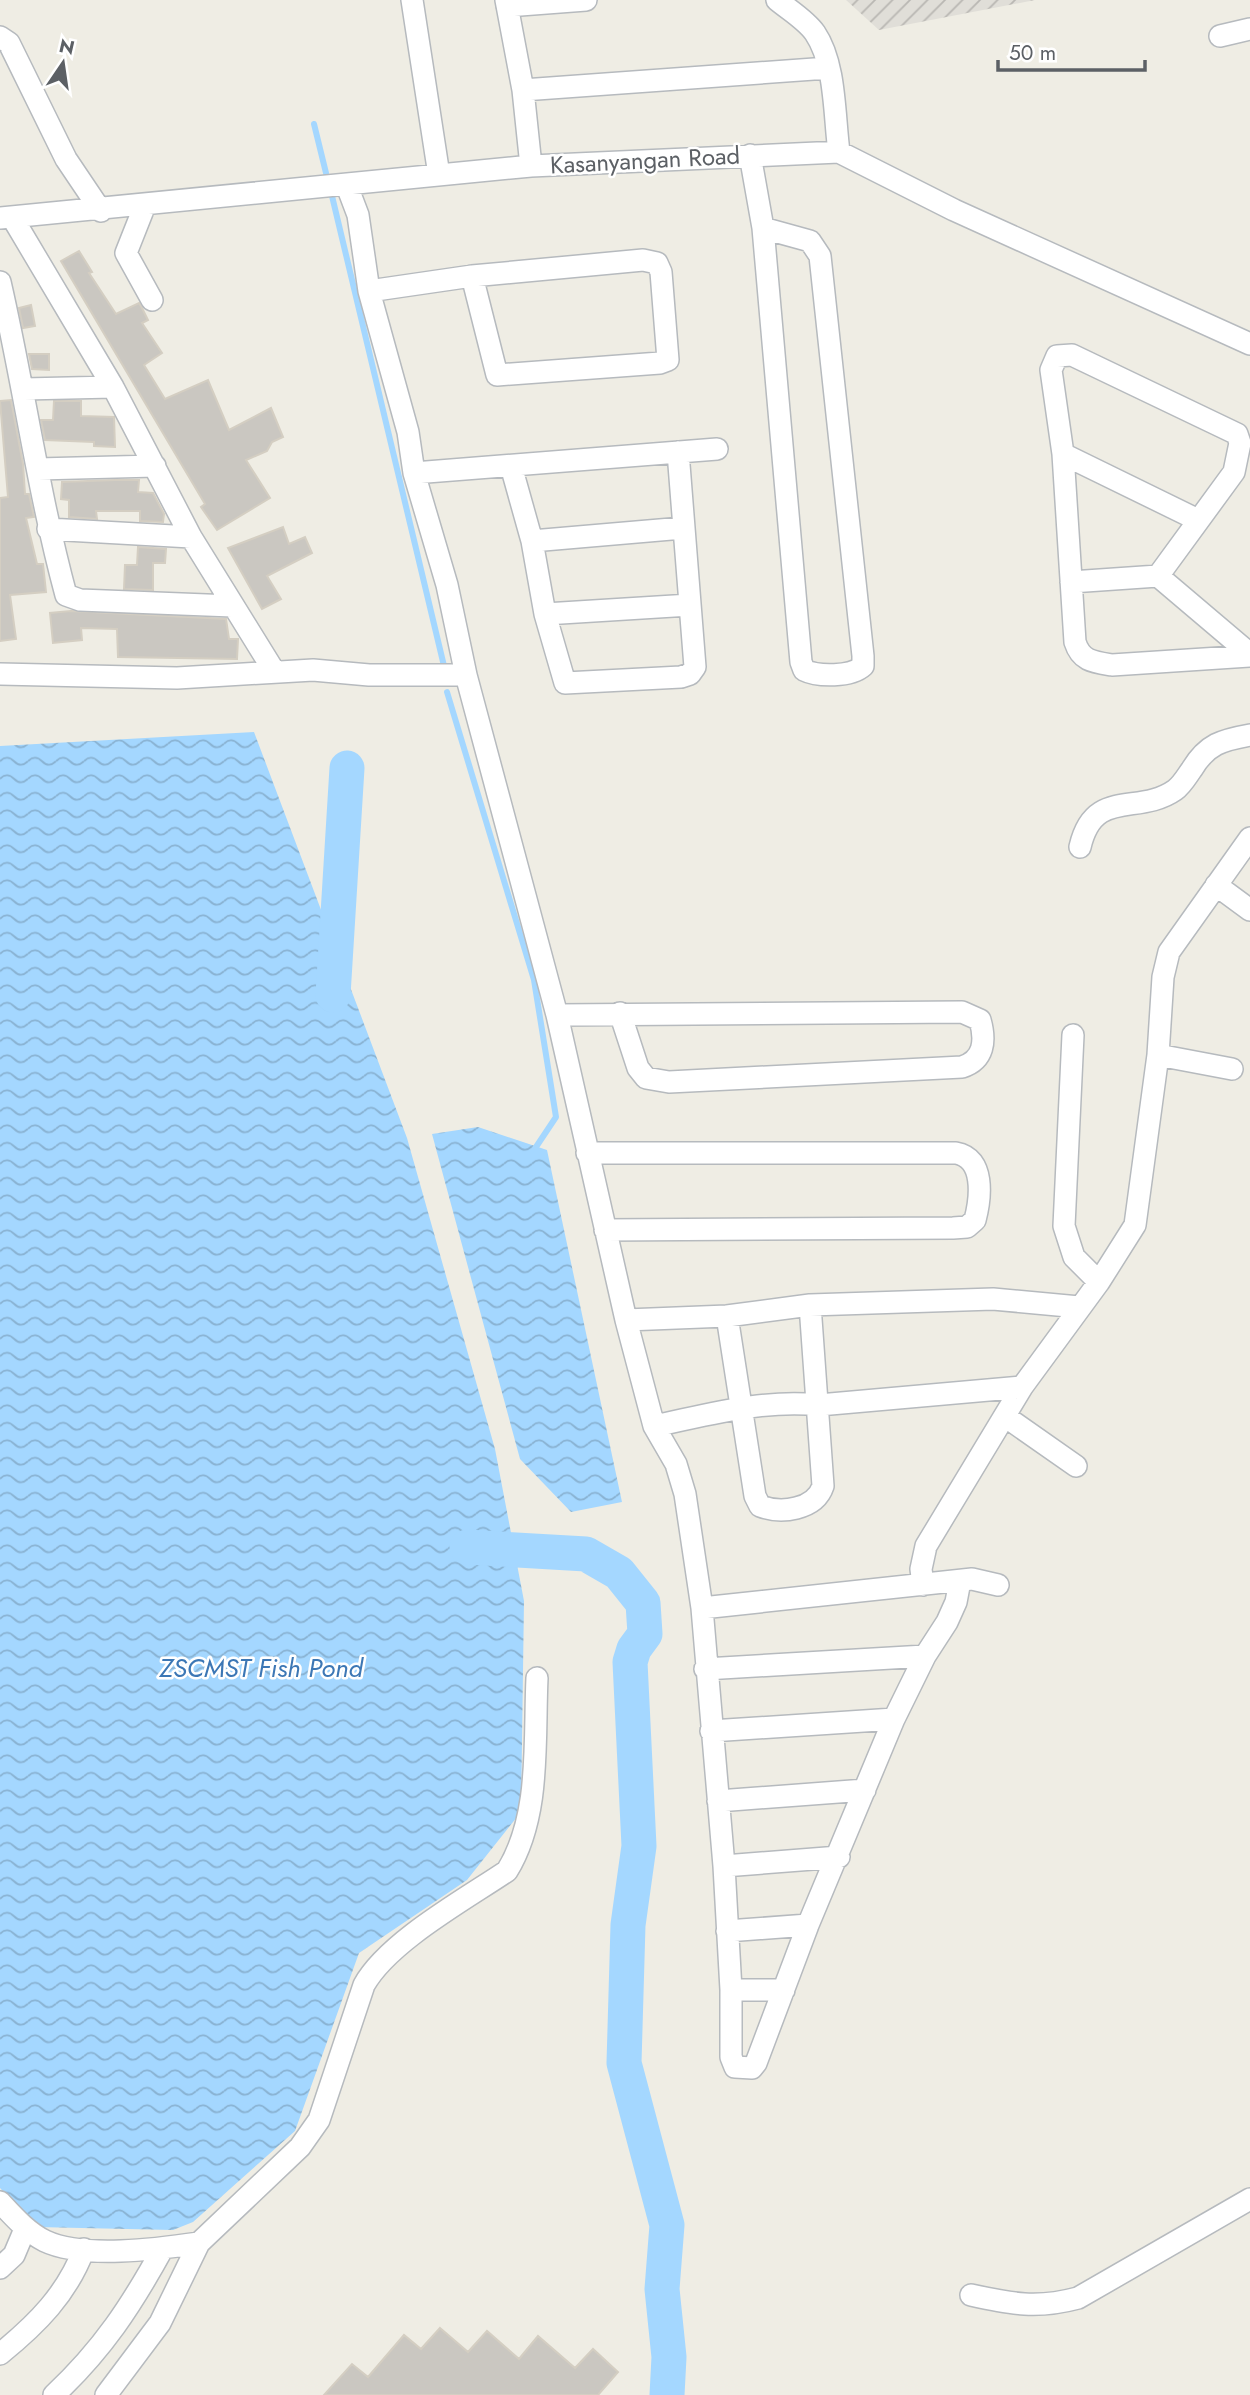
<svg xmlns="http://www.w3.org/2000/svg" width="1250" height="2395" viewBox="0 0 1250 2395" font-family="Jost,sans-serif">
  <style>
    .industrial { fill: url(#industrial-furrows) }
    .water { fill: url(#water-waves) }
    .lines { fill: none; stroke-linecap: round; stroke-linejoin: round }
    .stream { stroke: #a4d7ff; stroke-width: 6 }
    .river { stroke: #a4d7ff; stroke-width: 35 }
    .building { fill: #cac7c1; stroke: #d4cec2; stroke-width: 2 }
    .minor-casing { stroke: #b6babe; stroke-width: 24 }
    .minor { stroke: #fff; stroke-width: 21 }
    .labels { text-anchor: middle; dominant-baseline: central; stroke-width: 5; stroke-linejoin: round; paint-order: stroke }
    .street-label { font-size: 24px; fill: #5c6065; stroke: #fff }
    .water-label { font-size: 26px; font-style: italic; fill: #3c77b5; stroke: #fff }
  </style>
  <defs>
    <pattern id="industrial-furrows" width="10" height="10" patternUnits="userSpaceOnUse" patternTransform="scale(1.75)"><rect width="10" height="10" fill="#e0ded8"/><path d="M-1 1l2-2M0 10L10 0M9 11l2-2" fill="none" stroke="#b9b7b3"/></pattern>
    <pattern id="water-waves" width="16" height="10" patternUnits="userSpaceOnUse" patternTransform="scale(1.75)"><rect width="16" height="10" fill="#a4d7ff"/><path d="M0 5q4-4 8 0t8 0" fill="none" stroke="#89b2d2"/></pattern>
  </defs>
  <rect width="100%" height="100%" fill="#efede4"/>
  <path class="industrial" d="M 846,0 L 1035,0 L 879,30 Z"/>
  <path class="water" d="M 254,732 L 407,1138 L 495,1449 L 524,1601 L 521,1812 L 467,1880 L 359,1953 L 295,2131 L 193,2222 L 173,2230 L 36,2227 L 0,2188 L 0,746 Z
    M 478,1127 L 547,1150 L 622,1502 L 571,1512 L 520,1459 L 432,1134 Z"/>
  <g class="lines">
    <path class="stream" d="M 314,124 L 326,173
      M 332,196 L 444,666
      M 447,692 L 534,980 L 556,1117 L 536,1147"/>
    <path class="river" d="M 333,995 L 347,768
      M 467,1547 L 586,1554 L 619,1573 L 643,1603 L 645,1634 L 634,1649 L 630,1662 L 639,1846 L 628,1925 L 624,2063 L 667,2225 L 662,2289 L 669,2357 L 667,2395"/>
  </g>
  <path class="building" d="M 79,251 L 92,272 L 89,273 L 116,314 L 139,303 L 142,308 L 148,320 L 142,323 L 162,353 L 144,365 L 165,399 L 208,380 L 229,430 L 271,408 L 283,437 L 272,442 L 267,451 L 246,460 L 270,498 L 217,530 L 201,507 L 205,504 L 61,261 Z
    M 31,305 L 35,326 L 23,328 L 19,308 Z
    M 29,354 L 49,354 L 49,370 L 32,369 Z
    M 11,400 L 23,464 L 25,494 L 29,494 L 34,517 L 26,518 L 37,564 L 43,564 L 46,592 L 10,595 L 16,639 L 0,641 L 0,498 L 8,497 L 0,401 Z
    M 54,401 L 81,401 L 81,416 L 114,417 L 115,447 L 94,446 L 94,442 L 45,440 L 41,420 L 53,420 Z
    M 115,480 L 139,480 L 138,492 L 153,493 L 164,514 L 163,522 L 140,521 L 140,511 L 96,511 L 97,519 L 69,517 L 69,500 L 61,499 L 62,482 Z
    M 283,527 L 289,544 L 305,537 L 312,553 L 267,576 L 281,599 L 262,609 L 228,548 Z
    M 138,547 L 166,549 L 165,563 L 153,563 L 153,590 L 124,589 L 125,565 L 137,565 Z
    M 71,611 L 226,619 L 229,639 L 238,639 L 237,659 L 118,657 L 117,629 L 81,628 L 82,640 L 53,643 L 50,613 Z
    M 440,2328 L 468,2352 L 487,2331 L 519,2359 L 538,2336 L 575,2368 L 593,2349 L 618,2372 L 598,2395 L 324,2395 L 352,2364 L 368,2377 L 404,2335 L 421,2349 Z"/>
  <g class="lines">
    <g class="minor-casing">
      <path id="minor" d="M 412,0 L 439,175
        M 506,0 L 523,90 L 531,166
        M 777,0 C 789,10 806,20 815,33 C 836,64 834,115 839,152
        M 507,6 L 586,0
        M 1220,36 L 1250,29
        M 0,37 L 9,43 L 66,159 L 101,211
        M 523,90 L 828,68
        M 750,155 L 763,228 L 801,662 L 804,670 C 818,677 851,677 863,666 L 863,656 L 820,256 L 810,241 L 763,228
        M 347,186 L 358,215 L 369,291 L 408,432 L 414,473 L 447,585 L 466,675 L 557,1015 L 626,1320 L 654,1426 L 676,1464 L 685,1494 L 702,1608 L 724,1866 L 731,1990 L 731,2057 L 735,2067 L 752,2068 L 756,2063 L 808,1925 L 894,1719 L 925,1656 L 947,1622 L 956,1602 L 960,1581
        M 145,205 L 126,253 L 152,300
        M 12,217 L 113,387 L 191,537 L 274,671
        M 0,218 L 531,166 L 839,152 L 954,210 L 1250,344
        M 0,282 C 24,386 38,492 66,595 L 80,600 L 232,606
        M 369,291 L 472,276 L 643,260 L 657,263 L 661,272 L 668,360 L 660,363 L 497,375 L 472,276
        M 24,389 L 113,387
        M 1063,454 L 1198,520
        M 511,466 L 532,541 L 545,614 L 565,683 L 681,677 L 690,674 L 695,667 L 678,452
        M 38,469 L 155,466
        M 414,473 L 717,449
        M 48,529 L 191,537
        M 532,541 L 683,528
        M 1158,576 L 1234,472 L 1240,443 L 1237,434 L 1072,355 L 1057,356 L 1051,370 L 1063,454 L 1075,642 C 1081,661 1093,662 1112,665 L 1250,656
        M 1071,582 L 1158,576 L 1250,654
        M 545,614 L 690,605
        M 0,674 L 177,678 L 313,670 L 369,675 L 466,675
        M 1080,847 C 1094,787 1138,816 1175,790 C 1182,785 1187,776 1192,769 C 1207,744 1222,740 1250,735
        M 1216,885 L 1250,910
        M 557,1015 L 962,1012 L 980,1020 C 986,1041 984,1060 962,1067 L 669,1082 L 646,1078 L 638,1068 L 620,1013
        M 1073,1035 L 1064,1226 L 1074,1257 L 1099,1282
        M 1158,1055 L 1232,1069
        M 587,1153 L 956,1153 C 985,1158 981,1197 975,1220 L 967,1227 L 953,1228 L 605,1230
        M 727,1316 L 755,1496 L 760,1506 C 781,1514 815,1510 823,1486 L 810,1305
        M 626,1320 L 727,1316 L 810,1305 L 993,1299 L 1079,1307
        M 1006,1417 L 1076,1466
        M 654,1426 C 708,1415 763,1399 819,1405 L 1022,1387 L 1099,1282 L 1135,1225 L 1158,1055 L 1163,977 L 1169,952 L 1250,838
        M 923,1585 L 921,1569 L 926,1546 L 1022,1387
        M 702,1608 L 972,1579 L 998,1585
        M 705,1669 L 925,1656
        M 711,1731 L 894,1719
        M 718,1801 L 865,1790
        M 724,1866 L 839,1857
        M 727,1931 L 808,1925
        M 731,1990 L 784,1990
        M 0,2202 C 14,2217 27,2232 45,2241 C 83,2259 158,2249 199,2243
        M 0,2268 L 14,2255 L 25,2229
        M 971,2295 C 1012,2304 1037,2309 1078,2298 L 1250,2199
        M 0,2354 C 37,2324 67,2294 84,2249
        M 54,2395 C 103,2349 131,2306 163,2248
        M 106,2395 L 160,2323 L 199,2243 L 300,2147 L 319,2120 L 364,1985 C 388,1942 464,1900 507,1871 C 541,1816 534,1742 537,1678"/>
    </g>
    <use href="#minor" class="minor"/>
  </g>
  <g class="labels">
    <g class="street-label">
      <text transform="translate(645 160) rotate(-3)">Kasanyangan Road</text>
    </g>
    <g class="water-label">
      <text x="261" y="1668">ZSCMST Fish Pond</text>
    </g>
  </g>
  <g transform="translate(63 63) rotate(13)" stroke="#ffffff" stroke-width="5" paint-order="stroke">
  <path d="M0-5L12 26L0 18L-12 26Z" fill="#5c6065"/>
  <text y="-10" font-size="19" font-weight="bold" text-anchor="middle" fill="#5c6065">N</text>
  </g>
  <path d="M998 60v10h147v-10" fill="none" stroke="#5c6065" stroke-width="3.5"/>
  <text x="1009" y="60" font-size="21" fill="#5c6065" stroke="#ffffff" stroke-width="5" paint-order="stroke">50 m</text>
</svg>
